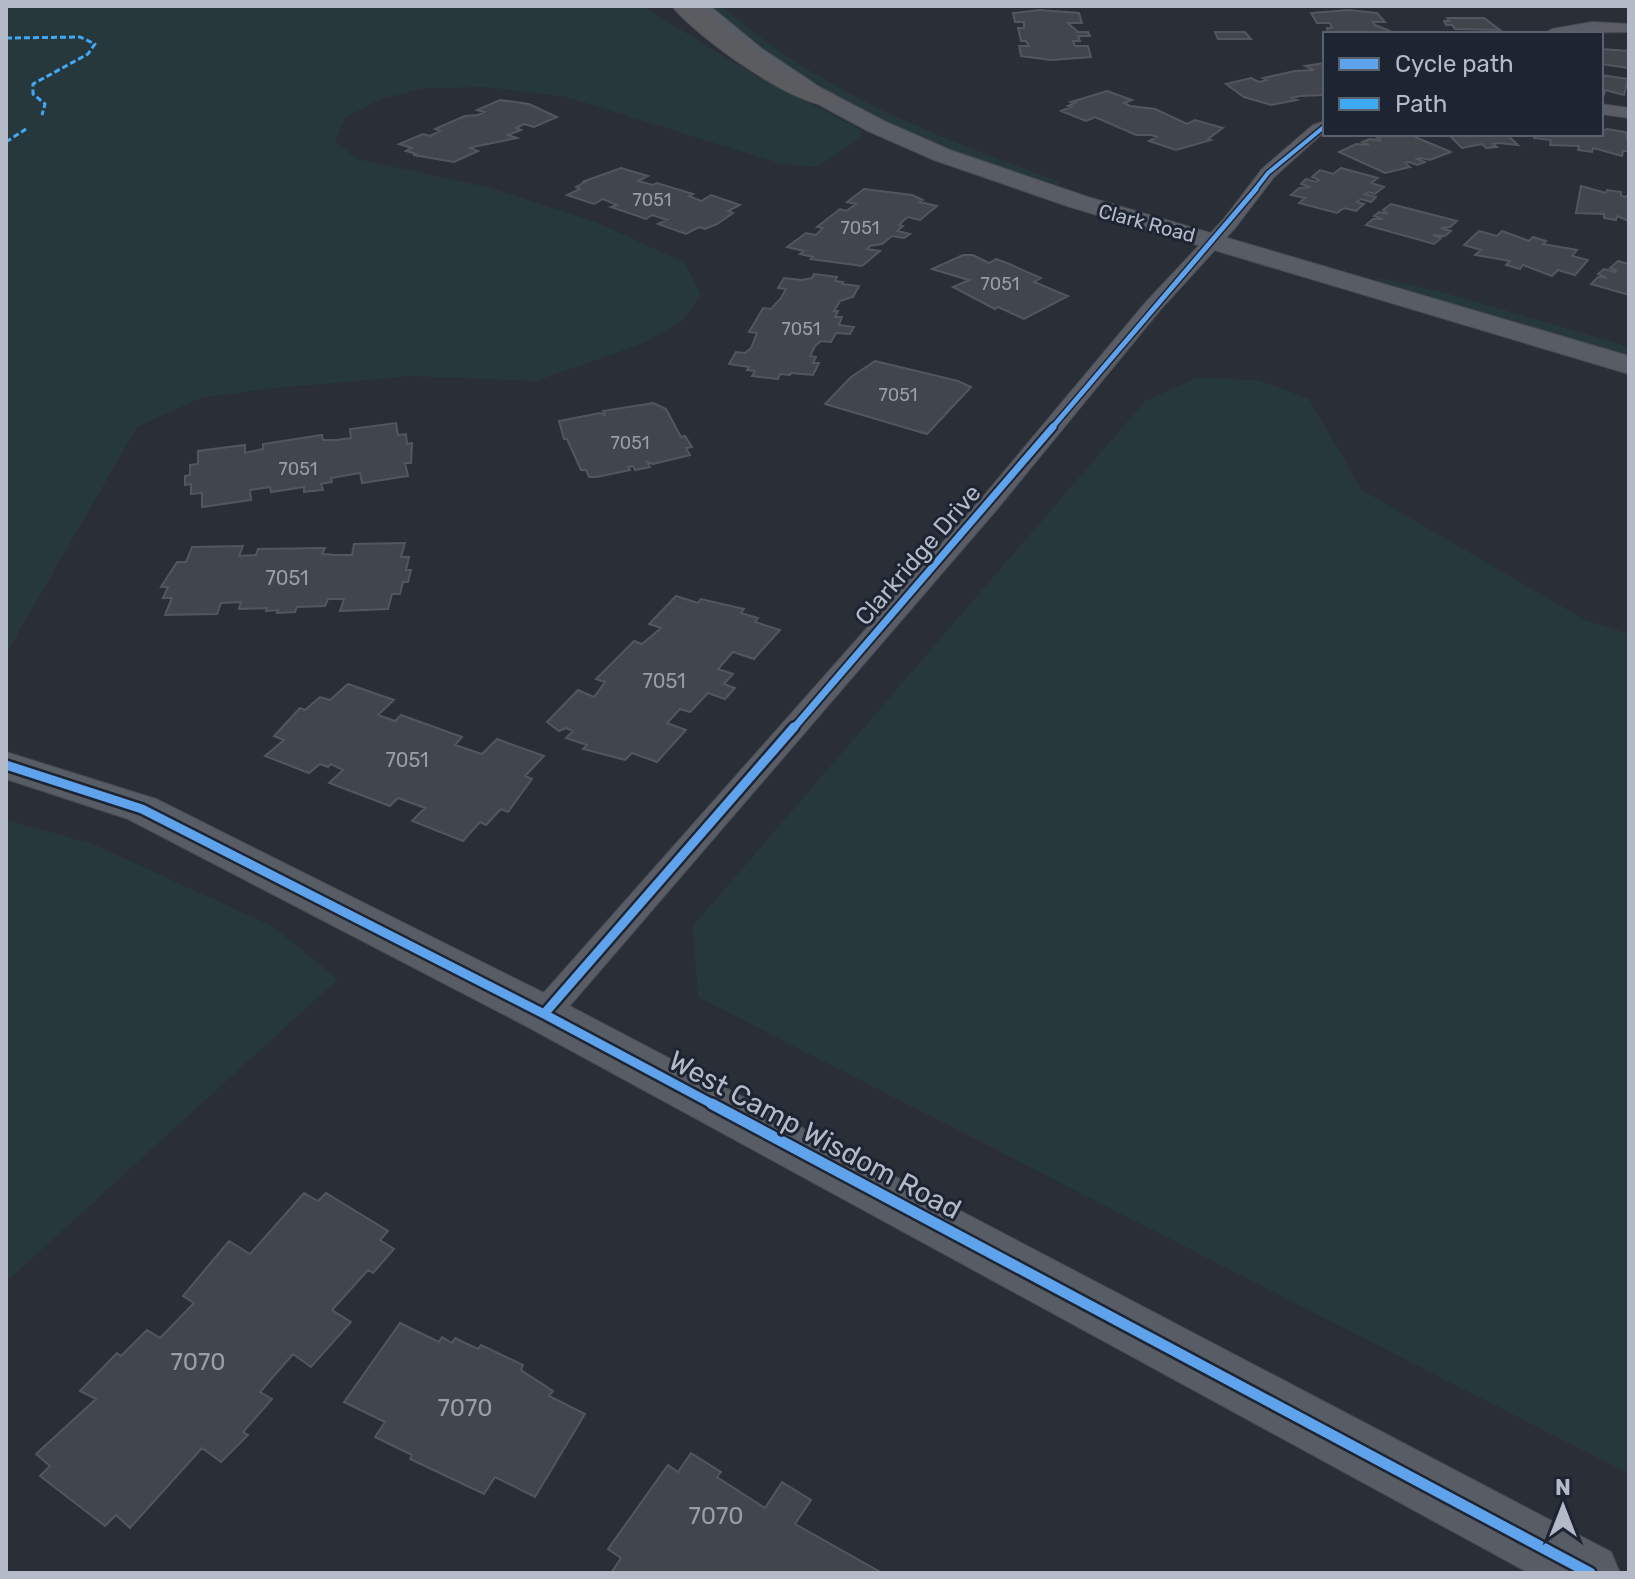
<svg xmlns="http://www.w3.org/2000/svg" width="1635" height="1579" viewBox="0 0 1635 1579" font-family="Rubik,sans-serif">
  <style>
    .green { fill: #27383d }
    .building { fill: #41454c; stroke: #52565f; stroke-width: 2 }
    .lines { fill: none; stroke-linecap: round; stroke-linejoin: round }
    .street-casing { stroke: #484b51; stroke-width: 2 }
    .secondary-casing { stroke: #484b51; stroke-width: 2 }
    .highway-casing { stroke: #474a53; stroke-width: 2 }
    .street { fill: #5a5d65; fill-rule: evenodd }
    .secondary { fill: #585c64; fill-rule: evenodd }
    .highway { fill: #5a5c5f; fill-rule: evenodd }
    .quiet { stroke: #3fa9f5; stroke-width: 3; stroke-dasharray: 6 3; stroke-linecap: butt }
    .cycleway-far4-casing { stroke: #1d2432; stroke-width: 7 }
    .cycleway-far3-casing { stroke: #1d2432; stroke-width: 8 }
    .cycleway-far2-casing { stroke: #1d2432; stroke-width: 11 }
    .cycleway-far1-casing { stroke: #1d2432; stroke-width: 14 }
    .cycleway-casing { stroke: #1d2432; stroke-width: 16 }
    .cycleway-far4 { stroke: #60a3ed; stroke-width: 4 }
    .cycleway-far3 { stroke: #60a3ed; stroke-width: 5 }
    .cycleway-far2 { stroke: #60a3ed; stroke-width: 7 }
    .cycleway-far1 { stroke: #60a3ed; stroke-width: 9 }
    .cycleway { stroke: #60a3ed; stroke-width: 11 }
    .labels { text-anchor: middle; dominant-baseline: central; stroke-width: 6; stroke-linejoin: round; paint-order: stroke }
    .far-number-label { font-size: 18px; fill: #979da9 }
    .far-street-label { font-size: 20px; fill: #b4bac8; stroke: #1d2432 }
    .number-label { font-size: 20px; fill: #979da9 }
    .street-label { font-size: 24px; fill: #b4bac8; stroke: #1d2432 }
    .near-number-label { font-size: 24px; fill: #979da9 }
    .near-street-label { font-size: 28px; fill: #b4bac8; stroke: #1d2432 }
  </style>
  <rect width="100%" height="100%" fill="#2a2e37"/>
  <path class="green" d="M 6,6 L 642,6 L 751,73 L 861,130 L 862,137 L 817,167 L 782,164 L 567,97 L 486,87 L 424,88 L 380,99 L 345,118 L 335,142 L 357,159 L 491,188 L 596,222 L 685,263 L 701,296 L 681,322 L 641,344 L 536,381 L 411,376 L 265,389 L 201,398 L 137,427 L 6,654 Z
    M 723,7 C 820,93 941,139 1061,182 L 1056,184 C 930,150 809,91 711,9 Z
    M 1380,278 L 1445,293 L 1607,340 L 1629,347 L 1629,356 L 1377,281 Z
    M 1196,378 L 1258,380 L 1309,399 L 1362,490 L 1585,620 L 1629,634 L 1629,1474 L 698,997 L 693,926 L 1145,401 Z
    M 6,820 L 93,844 L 272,926 L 338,979 L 6,1282 Z"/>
  <path class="building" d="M 1040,10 L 1079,13 L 1082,23 L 1068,23 L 1078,32 L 1088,32 L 1090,36 L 1078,36 L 1080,41 L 1073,41 L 1075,46 L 1088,46 L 1091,57 L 1051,60 L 1021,56 L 1019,46 L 1029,46 L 1026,41 L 1021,41 L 1018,28 L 1024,28 L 1024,22 L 1015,22 L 1013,13 Z
    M 1348,10 L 1377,13 L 1385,22 L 1373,22 L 1375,25 L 1397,34 L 1328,34 L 1327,28 L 1332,28 L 1330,23 L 1317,23 L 1311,13 Z
    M 1447,18 L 1484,18 L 1500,30 L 1455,29 L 1452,25 L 1446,25 L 1444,21 L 1449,21 Z
    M 1215,32 L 1245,32 L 1251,39 L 1218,39 Z
    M 1601,49 L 1629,51 L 1629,68 L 1601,64 Z
    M 1325,63 L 1324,95 L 1300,96 L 1292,98 L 1297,100 L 1271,105 L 1244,97 L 1226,84 L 1251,78 L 1259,82 L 1267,80 L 1263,78 L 1295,71 L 1314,70 L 1305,66 Z
    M 1601,75 L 1628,79 L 1624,95 L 1605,90 L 1604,95 L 1601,94 Z
    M 1107,91 L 1132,100 L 1124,103 L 1130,106 L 1155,109 L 1187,124 L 1195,120 L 1223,128 L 1208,139 L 1211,140 L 1176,150 L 1149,141 L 1157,137 L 1151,135 L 1136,135 L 1095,117 L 1086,121 L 1061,111 L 1071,107 L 1068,106 L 1075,103 L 1071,102 Z
    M 500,100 L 529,104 L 557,117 L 534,127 L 524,124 L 516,128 L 521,130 L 508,135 L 517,138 L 473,147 L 470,148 L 478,151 L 454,162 L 413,155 L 416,154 L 406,151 L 412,148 L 399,144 L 423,134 L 430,136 L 440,131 L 435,129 L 465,116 L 478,115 L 484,112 L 477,110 Z
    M 1607,129 L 1626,132 L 1629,151 L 1623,151 L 1622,156 L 1593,148 L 1592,152 L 1578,150 L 1579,146 L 1550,145 L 1551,140 L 1534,138 L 1535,134 L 1601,134 L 1601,131 Z
    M 1389,134 L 1408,134 L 1451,152 L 1430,160 L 1421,158 L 1417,159 L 1425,162 L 1417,165 L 1409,162 L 1405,163 L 1410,167 L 1385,173 L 1339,152 L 1356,144 L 1369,145 L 1362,142 L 1370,139 L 1381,141 L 1377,138 Z
    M 1448,134 L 1506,134 L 1518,145 L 1498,143 L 1493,144 L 1497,147 L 1486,148 L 1482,144 L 1462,148 Z
    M 621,168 L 648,176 L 638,181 L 653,185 L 657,183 L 693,194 L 689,196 L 701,201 L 711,195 L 740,205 L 728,211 L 733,213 L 717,224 L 705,229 L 699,227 L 686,234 L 658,224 L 667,220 L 652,215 L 646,219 L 611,207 L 617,205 L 603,199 L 594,204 L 567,195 L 580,189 L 576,187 L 585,182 L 582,182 Z
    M 1341,168 L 1378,178 L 1371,183 L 1384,187 L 1375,194 L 1368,192 L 1365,194 L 1376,197 L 1371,202 L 1361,199 L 1357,202 L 1364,204 L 1356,211 L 1344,208 L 1337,213 L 1299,203 L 1305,198 L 1291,195 L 1299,188 L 1311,187 L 1301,184 L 1306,179 L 1316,182 L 1319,180 L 1312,177 L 1320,170 L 1333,174 Z
    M 1581,186 L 1606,193 L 1607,190 L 1621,192 L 1621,196 L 1626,197 L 1629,194 L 1629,221 L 1617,216 L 1616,220 L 1604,218 L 1604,214 L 1576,213 Z
    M 864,189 L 912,195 L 923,200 L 920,202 L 937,206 L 920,220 L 908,217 L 904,220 L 899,225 L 903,226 L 897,231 L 910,234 L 904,238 L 892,236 L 882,244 L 870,246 L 867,249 L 880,251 L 862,266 L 811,259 L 813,257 L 800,254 L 804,251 L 787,247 L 806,233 L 816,235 L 823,228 L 817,227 L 840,209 L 846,211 L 856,204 L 847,202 Z
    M 1391,204 L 1457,221 L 1450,227 L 1441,228 L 1451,231 L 1445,236 L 1433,235 L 1441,238 L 1434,244 L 1366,225 L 1373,219 L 1383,219 L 1374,216 L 1379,212 L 1388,214 L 1383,210 Z
    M 1479,231 L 1497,236 L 1502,231 L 1529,241 L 1533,237 L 1546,241 L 1543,244 L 1577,250 L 1572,256 L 1588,260 L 1575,275 L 1558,270 L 1552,276 L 1523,265 L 1520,269 L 1506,265 L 1510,261 L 1475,255 L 1481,250 L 1464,245 Z
    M 963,255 L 973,255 L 989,263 L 996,259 L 1007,263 L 1041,278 L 1034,282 L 1068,296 L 1024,319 L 998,307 L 995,309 L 953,287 L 969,280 L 932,269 Z
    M 1618,261 L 1629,264 L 1629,295 L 1591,284 L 1598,277 L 1607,278 L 1598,274 L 1604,269 L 1615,272 L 1616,270 L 1610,268 Z
    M 814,274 L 837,277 L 835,281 L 843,282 L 842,284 L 859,286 L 853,297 L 840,301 L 834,311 L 838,311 L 835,317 L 842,317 L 839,325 L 854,327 L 850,334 L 836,333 L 831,342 L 821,341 L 815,346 L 810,356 L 816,357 L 813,363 L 819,363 L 813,375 L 791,373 L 790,375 L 780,374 L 778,379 L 752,376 L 755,371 L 747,370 L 749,367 L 729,364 L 736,352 L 745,353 L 751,348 L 757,333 L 749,332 L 763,308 L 771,309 L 781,298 L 786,289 L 778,288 L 784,278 L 802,280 L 812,278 Z
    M 875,361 L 958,381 L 971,387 L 927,434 L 825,404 L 851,377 Z
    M 653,403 L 666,409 L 681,437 L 685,436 L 692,447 L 686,448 L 690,455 L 653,464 L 647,462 L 650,467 L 635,470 L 633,466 L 628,467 L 630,470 L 597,477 L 589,477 L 586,470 L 581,470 L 567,439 L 564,439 L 559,421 L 600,413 L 605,415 L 603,411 Z
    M 396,423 L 398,435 L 406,434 L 407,444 L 412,443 L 411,463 L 405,463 L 408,476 L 362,483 L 360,473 L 331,478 L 332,482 L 321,484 L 323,490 L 304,492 L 304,487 L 271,492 L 270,487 L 250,490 L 251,500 L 202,507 L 202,493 L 191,494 L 191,484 L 185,485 L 185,476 L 190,475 L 190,465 L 198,464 L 198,451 L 245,445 L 245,453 L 263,449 L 263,444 L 322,435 L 323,440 L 337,440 L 351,438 L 350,429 Z
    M 405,543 L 401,557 L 409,557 L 406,570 L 411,570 L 408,582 L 403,582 L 400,594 L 392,594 L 388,609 L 340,611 L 344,599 L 328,599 L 325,606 L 297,607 L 295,612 L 277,613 L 278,610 L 266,611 L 267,608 L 239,609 L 241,602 L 221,603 L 217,614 L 165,615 L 172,598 L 163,598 L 168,587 L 161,587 L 177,562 L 186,562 L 192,547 L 243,546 L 239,556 L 256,555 L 258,549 L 325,548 L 322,554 L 336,555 L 352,555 L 354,544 Z
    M 676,596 L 698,603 L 701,599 L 744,609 L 741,613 L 758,618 L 755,622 L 780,630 L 754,659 L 733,652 L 718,669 L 733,674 L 724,684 L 735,688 L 725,699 L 708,693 L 690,712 L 680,709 L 667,723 L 686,730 L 657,762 L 632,753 L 625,760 L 583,749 L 587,745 L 566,738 L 573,731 L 566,728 L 559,731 L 547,722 L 578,690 L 594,697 L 605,682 L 596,679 L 634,641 L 642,644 L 661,628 L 649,624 Z
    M 348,684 L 394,700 L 378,715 L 395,721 L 401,715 L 462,737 L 455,745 L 482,754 L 497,739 L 544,756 L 525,776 L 532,779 L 508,812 L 501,809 L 486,825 L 480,822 L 463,841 L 412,821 L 425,808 L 398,798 L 390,806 L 329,783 L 343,770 L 331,764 L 328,767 L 320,764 L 309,773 L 265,756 L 284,740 L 274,736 L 300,708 L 305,710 L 320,697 L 330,700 Z
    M 304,1193 L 318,1201 L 326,1193 L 388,1231 L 380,1240 L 394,1249 L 373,1273 L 368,1270 L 332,1310 L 351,1322 L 311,1367 L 293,1354 L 260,1392 L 272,1399 L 243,1432 L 248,1435 L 221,1462 L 202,1448 L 130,1528 L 116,1515 L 105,1526 L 40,1476 L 50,1466 L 36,1454 L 96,1399 L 80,1391 L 117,1353 L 121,1356 L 147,1330 L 160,1338 L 194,1303 L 183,1296 L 229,1241 L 250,1254 Z
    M 400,1323 L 439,1342 L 442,1337 L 452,1343 L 455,1338 L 478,1349 L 481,1345 L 523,1365 L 521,1370 L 553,1391 L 549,1396 L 585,1414 L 535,1497 L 495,1477 L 484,1494 L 410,1459 L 412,1455 L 375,1437 L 385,1422 L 344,1402 Z
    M 691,1453 L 721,1472 L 717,1477 L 765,1508 L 782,1482 L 811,1500 L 795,1524 L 882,1573 L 611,1573 L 621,1558 L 608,1549 L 668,1465 L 678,1472 Z"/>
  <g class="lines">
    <g class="street-casing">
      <path id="street" d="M 1592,22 L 1629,24 L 1629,32 L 1545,33 L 1552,29 Z
        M 1601,104 L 1629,108 L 1629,118 L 1601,114 Z
        M 1325,121 L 1325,131 L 1274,177 L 1235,228 L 1160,310 L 998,508 L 555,1023 L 544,1027 L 533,1023 L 528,1014 L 533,1005 L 982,498 L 1146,302 L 1223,220 L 1262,169 L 1313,125 Z"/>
    </g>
    <g class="secondary-casing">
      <path id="secondary" d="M 688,6 L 710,6 L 761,48 L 821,88 L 884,121 L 950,150 L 1088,197 L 1629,356 L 1629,374 L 1070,207 L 934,160 L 868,131 L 805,97 L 746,57 Z
        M 6,752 L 156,799 L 560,1001 L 1611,1552 L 1620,1573 L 1529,1573 L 528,1027 L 128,819 L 6,779 Z"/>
    </g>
    <g class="highway-casing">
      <path id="highway" d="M 672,6 L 696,6 L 776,66 L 835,95 L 838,100 L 835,105 C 801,113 693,34 672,6 Z"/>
    </g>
    <use href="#street" class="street"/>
    <use href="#secondary" class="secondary"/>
    <use href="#highway" class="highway"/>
    <path class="quiet" d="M 6,38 L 80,37 L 95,44 L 88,54 L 33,84 L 33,94 L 45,104 L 42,115
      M 6,142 L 26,129"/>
    <g class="cycleway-far4-casing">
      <path id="cycleway-far4" d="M 1254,191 L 1268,173 L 1325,126"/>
    </g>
    <g class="cycleway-far3-casing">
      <path id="cycleway-far3" d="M 1051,429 L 1256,189"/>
    </g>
    <g class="cycleway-far2-casing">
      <path id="cycleway-far2" d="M 793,729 L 1053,427"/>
    </g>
    <g class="cycleway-far1-casing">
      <path id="cycleway-far1" d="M 6,765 L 142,809 L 544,1014 L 716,1106
        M 544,1014 L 794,727"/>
    </g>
    <g class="cycleway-casing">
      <path id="cycleway" d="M 712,1104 L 1590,1573"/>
    </g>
    <use href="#cycleway-far4" class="cycleway-far4"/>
    <use href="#cycleway-far3" class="cycleway-far3"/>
    <use href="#cycleway-far2" class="cycleway-far2"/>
    <use href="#cycleway-far1" class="cycleway-far1"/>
    <use href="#cycleway" class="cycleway"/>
  </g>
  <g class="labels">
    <g class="far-number-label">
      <text x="652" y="200">7051</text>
      <text x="860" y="228">7051</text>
      <text x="1000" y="284">7051</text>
      <text x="801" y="329">7051</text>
      <text x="898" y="395">7051</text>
      <text x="630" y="443">7051</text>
      <text x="298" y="469">7051</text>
    </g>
    <g class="far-street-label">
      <text transform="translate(1147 223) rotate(15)">Clark Road</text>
    </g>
    <g class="number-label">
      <text x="287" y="578">7051</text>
      <text x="664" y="681">7051</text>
      <text x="407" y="760">7051</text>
    </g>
    <g class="street-label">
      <text transform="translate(918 555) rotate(-49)">Clarkridge Drive</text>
    </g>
    <g class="near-number-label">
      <text x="198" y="1362">7070</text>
      <text x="465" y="1408">7070</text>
      <text x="716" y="1516">7070</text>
    </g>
    <g class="near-street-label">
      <text transform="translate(815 1135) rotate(28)">West Camp Wisdom Road</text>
    </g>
  </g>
  <rect width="1635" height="1579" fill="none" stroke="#b4bac8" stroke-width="16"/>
  <rect x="1323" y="32" width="280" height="104" fill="#1d2432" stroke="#59606e" stroke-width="2"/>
  <rect x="1339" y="58" width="40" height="12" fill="#60a3ed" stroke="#59606e" stroke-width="2"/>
  <text x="1395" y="72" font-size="24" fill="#b4bac8">Cycle path</text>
  <rect x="1339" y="98" width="40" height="12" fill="#3fa9f5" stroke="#59606e" stroke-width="2"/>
  <text x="1395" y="112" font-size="24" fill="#b4bac8">Path</text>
  <g transform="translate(1563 1507)" stroke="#1d2432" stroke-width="6" paint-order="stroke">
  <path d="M0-6L14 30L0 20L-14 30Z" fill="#b4bac8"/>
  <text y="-12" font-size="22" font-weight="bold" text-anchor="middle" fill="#b4bac8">N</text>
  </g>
</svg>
